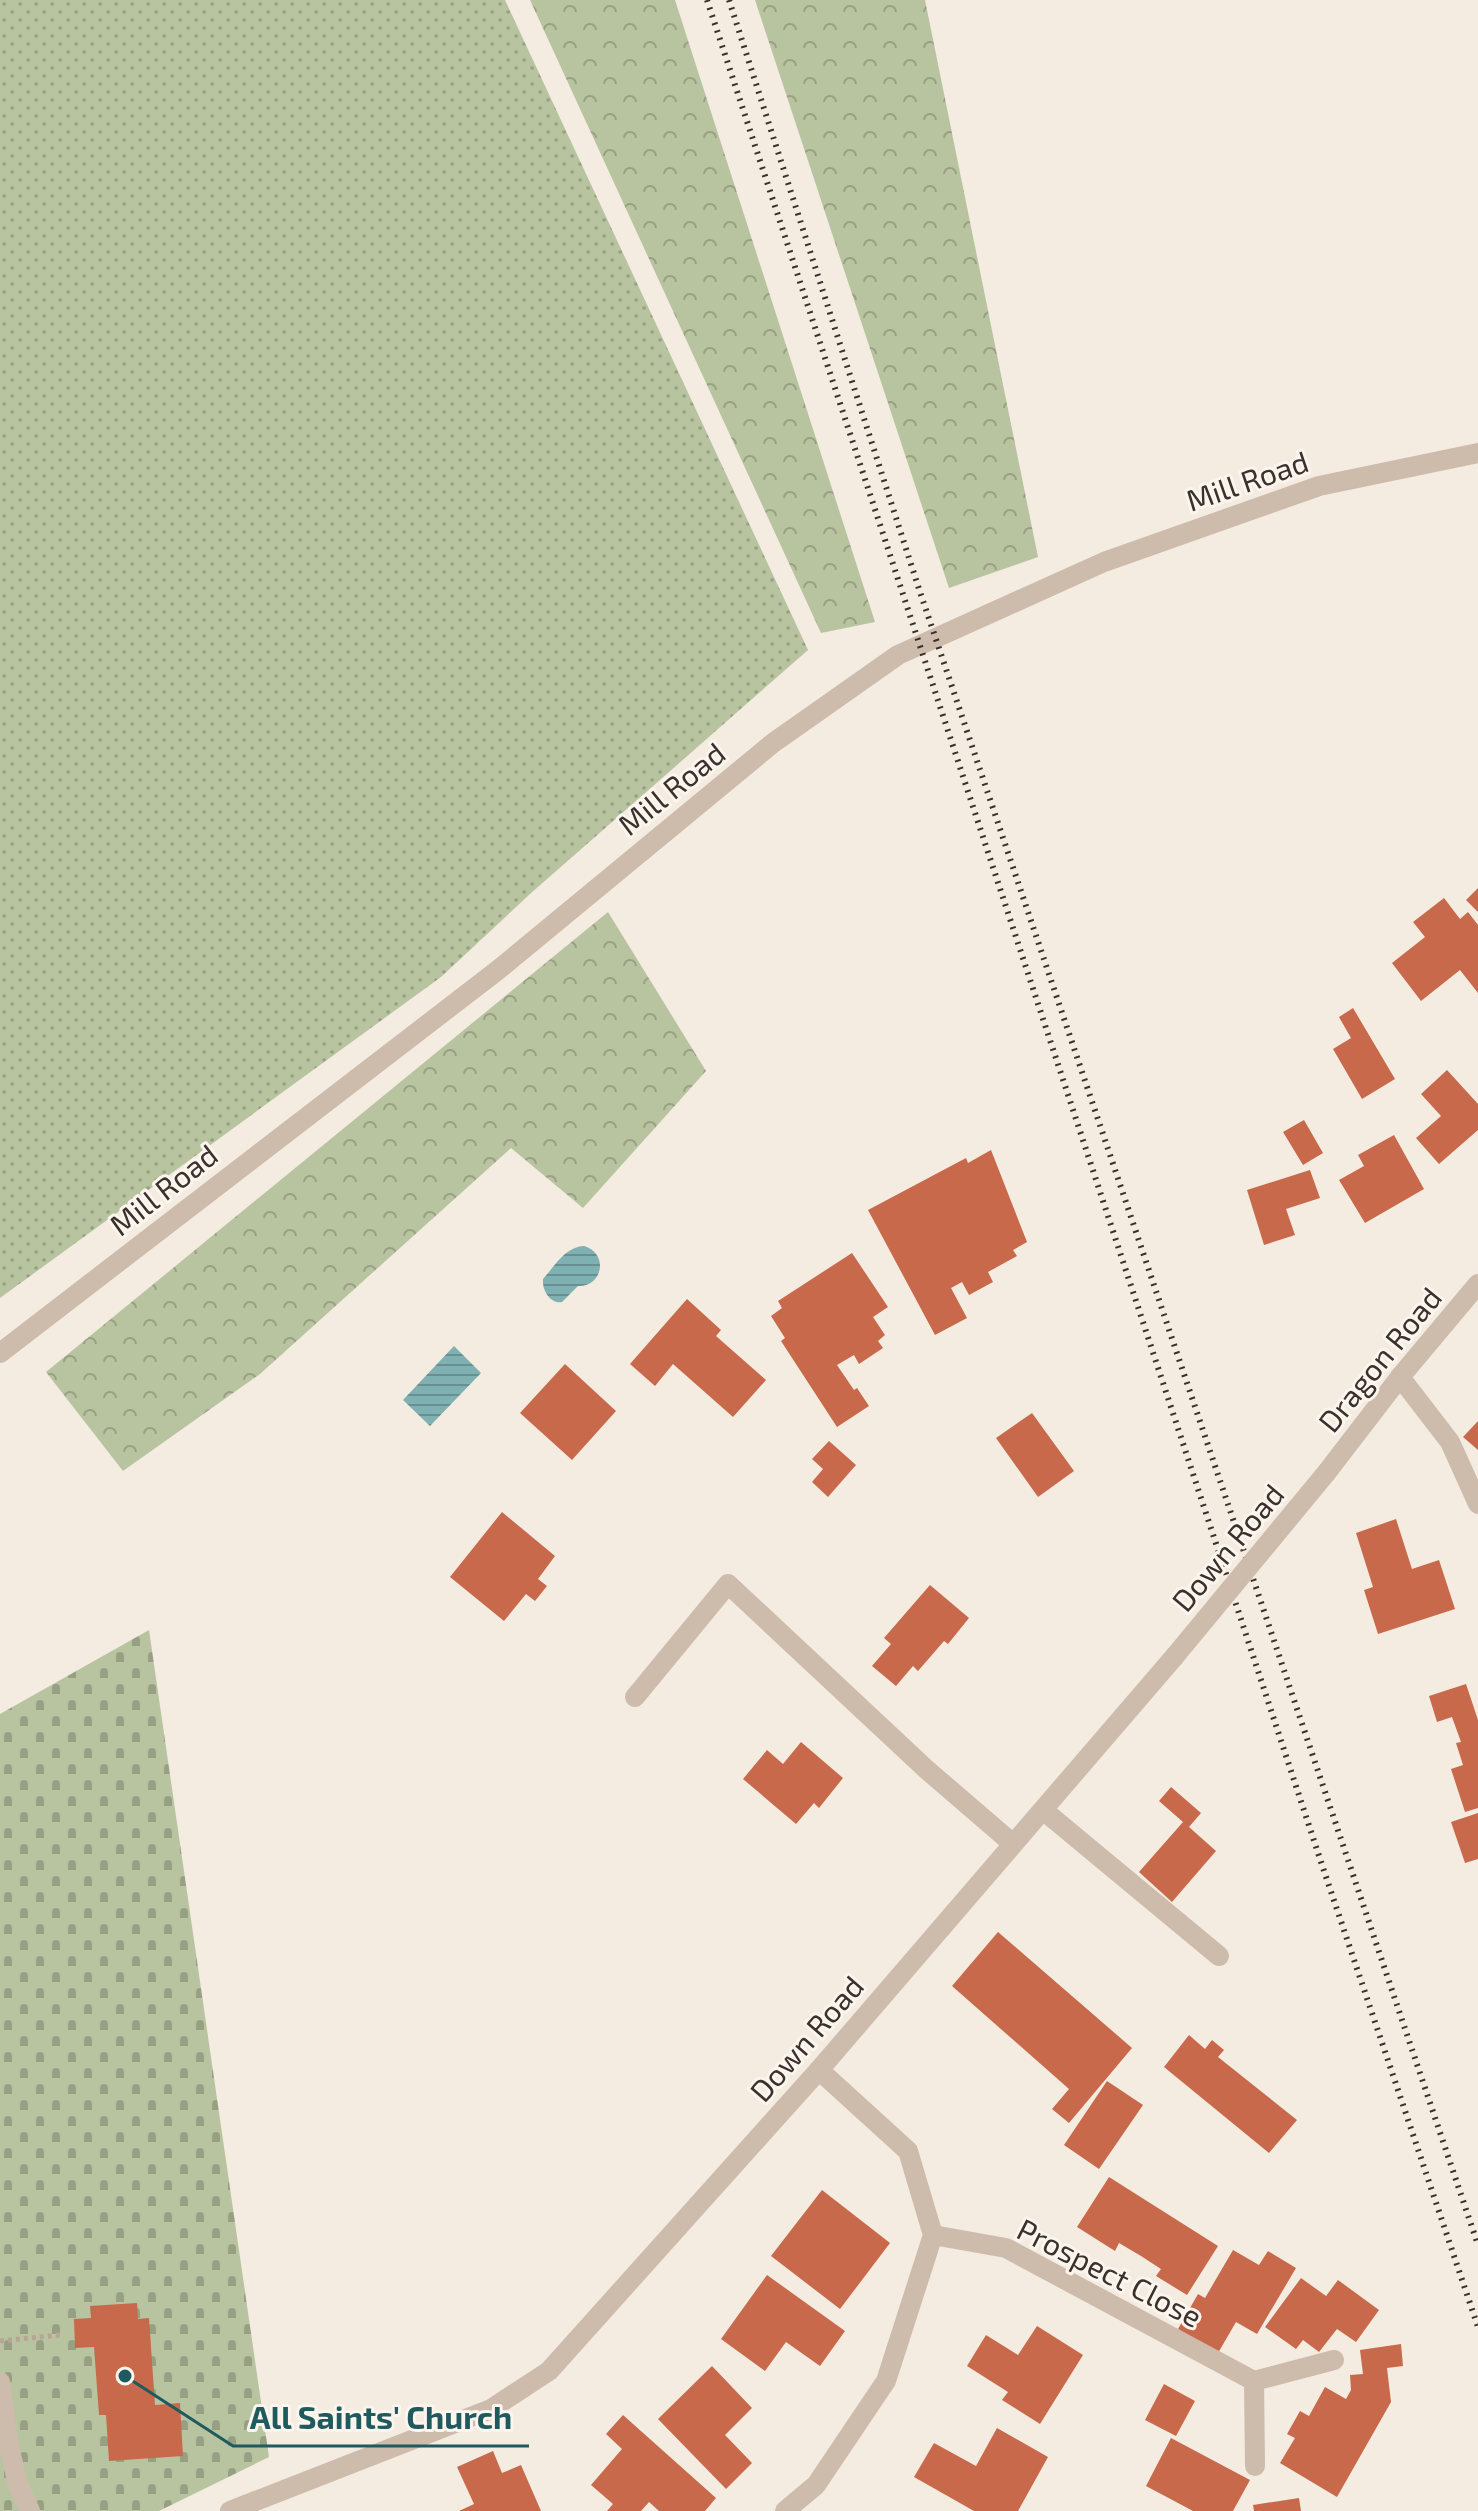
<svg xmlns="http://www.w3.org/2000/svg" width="1478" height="2511" viewBox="0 0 1478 2511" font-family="'Exo 2',sans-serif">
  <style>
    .grass { fill: url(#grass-dots) }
    .forest { fill: url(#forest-crowns) }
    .cemetery { fill: url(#cemetery-stones) }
    .water { fill: url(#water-rules) }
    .building { fill: #c8694b }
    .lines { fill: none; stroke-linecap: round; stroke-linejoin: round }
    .path { stroke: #b9a596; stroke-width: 5; stroke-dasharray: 4 4; stroke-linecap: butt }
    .service { stroke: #cdbbac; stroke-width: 20 }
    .minor { stroke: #cdbbac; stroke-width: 20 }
    .tertiary { stroke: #cdbbac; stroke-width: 20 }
    .rail { stroke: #3b302b; stroke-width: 6; stroke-dasharray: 2 6; stroke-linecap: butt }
    .tertiary-bridge { stroke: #cdbbac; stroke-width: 20 }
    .labels { text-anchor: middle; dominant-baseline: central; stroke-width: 6; stroke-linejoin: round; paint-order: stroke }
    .street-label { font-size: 30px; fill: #3b302b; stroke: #fbf5ee }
    .leader { fill: none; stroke: #1f5a5e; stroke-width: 3 }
    .callout-dot { fill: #1f5a5e; stroke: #fbf5ee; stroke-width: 3 }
    .callout-label { font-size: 32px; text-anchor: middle; font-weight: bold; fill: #1f5a5e; stroke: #fbf5ee; stroke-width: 6; stroke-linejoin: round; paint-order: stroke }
  </style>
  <defs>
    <pattern id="grass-dots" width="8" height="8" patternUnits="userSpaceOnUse" patternTransform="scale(2)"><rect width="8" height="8" fill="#b8c4a0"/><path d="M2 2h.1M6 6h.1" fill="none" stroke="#97a083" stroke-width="1.8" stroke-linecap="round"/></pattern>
    <pattern id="forest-crowns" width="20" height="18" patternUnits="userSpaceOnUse" patternTransform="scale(2)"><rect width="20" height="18" fill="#b8c4a0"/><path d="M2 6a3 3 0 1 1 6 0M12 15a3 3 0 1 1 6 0" fill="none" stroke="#97a083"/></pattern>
    <pattern id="cemetery-stones" width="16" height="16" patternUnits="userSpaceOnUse" patternTransform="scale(2)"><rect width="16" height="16" fill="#b8c4a0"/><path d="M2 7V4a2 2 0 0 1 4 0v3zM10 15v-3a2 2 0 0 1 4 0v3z" fill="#97a083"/></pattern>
    <pattern id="water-rules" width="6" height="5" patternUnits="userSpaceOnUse" patternTransform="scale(2)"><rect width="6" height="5" fill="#7fb0b2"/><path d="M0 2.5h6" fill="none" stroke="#699091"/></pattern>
  </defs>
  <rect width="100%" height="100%" fill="#f4ebe1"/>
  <path class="grass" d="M 0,0 L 505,0 L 808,650 L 530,894 L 441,977 L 0,1298 Z"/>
  <path class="forest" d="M 530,0 L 675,0 L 875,622 L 821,633 Z
    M 755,0 L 925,0 L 1038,557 L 949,588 Z
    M 608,912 L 706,1071 L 583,1208 L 511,1148 L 260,1374 L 123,1471 L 46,1372 Z"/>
  <path class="cemetery" d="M 149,1630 L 269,2457 L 159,2511 L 0,2511 L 0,1714 Z"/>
  <path class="water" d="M 584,1246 C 609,1253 603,1287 578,1286 L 562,1302 C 550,1304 542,1290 543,1279 C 555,1266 565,1247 584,1246 Z
    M 454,1346 L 481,1373 L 430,1426 L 403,1400 Z"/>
  <path class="building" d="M 1478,888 L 1478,912 L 1466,900 Z
    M 1444,898 L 1460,919 L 1468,912 L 1478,925 L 1478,993 L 1460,970 L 1421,1001 L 1392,963 L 1425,937 L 1413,922 Z
    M 1353,1008 L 1395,1079 L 1362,1099 L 1333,1049 L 1351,1038 L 1339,1017 Z
    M 1447,1070 L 1478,1104 L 1478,1130 L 1439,1164 L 1416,1138 L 1441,1116 L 1421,1094 Z
    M 1304,1120 L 1323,1153 L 1303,1165 L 1283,1132 Z
    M 1394,1135 L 1424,1189 L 1365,1223 L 1339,1180 L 1364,1166 L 1358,1155 Z
    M 991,1150 L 1027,1242 L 1013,1250 L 1017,1256 L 988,1272 L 993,1282 L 969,1295 L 962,1282 L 951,1288 L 967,1318 L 935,1335 L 868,1210 L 966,1158 L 968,1163 Z
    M 1310,1170 L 1320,1198 L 1286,1209 L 1295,1235 L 1264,1245 L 1247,1190 Z
    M 852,1253 L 888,1307 L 873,1317 L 885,1335 L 878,1341 L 883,1348 L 859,1364 L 854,1355 L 837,1365 L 854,1390 L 857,1388 L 869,1406 L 837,1427 L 781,1341 L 785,1338 L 771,1316 L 782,1308 L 778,1301 Z
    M 687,1299 L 721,1330 L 716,1336 L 766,1380 L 733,1417 L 673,1364 L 655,1386 L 630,1364 Z
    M 565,1364 L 616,1411 L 572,1460 L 520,1413 Z
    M 1032,1413 L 1074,1471 L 1038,1497 L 996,1438 Z
    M 1478,1421 L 1478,1450 L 1463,1437 Z
    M 829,1441 L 856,1465 L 828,1497 L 812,1482 L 823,1469 L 812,1459 Z
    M 502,1512 L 555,1556 L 538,1579 L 547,1586 L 535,1601 L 526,1594 L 504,1621 L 450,1577 Z
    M 1396,1519 L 1412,1569 L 1439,1560 L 1455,1609 L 1378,1634 L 1364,1590 L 1373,1587 L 1356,1533 Z
    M 930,1585 L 969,1618 L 948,1644 L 944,1641 L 918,1671 L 913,1666 L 896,1686 L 872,1666 L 891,1644 L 884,1638 Z
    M 1466,1684 L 1478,1720 L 1478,1808 L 1465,1812 L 1451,1769 L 1463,1765 L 1456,1743 L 1461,1742 L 1452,1717 L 1437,1722 L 1429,1696 Z
    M 801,1742 L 843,1778 L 819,1808 L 814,1803 L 796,1824 L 743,1779 L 767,1750 L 783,1764 Z
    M 1171,1787 L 1201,1813 L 1189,1827 L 1216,1851 L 1172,1902 L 1139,1872 L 1183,1822 L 1159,1801 Z
    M 1478,1813 L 1478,1859 L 1465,1863 L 1451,1822 Z
    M 998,1932 L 1132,2048 L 1069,2123 L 1052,2109 L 1069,2089 L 952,1986 Z
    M 1189,2035 L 1205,2049 L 1212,2040 L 1224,2050 L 1218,2057 L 1297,2120 L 1269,2153 L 1164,2067 Z
    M 1107,2081 L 1143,2105 L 1099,2169 L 1064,2145 Z
    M 1109,2177 L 1218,2246 L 1187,2295 L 1156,2276 L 1161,2269 L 1141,2256 L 1119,2243 L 1115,2251 L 1077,2227 Z
    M 822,2190 L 890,2243 L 840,2309 L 771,2256 Z
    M 1233,2250 L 1259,2265 L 1268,2251 L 1296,2268 L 1257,2334 L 1236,2322 L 1218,2353 L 1178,2329 L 1198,2294 L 1205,2298 Z
    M 767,2275 L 845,2331 L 820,2366 L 786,2342 L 765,2371 L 721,2339 Z
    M 1301,2278 L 1326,2296 L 1338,2280 L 1379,2310 L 1356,2342 L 1337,2329 L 1319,2352 L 1303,2340 L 1296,2349 L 1265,2327 Z
    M 137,2303 L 138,2319 L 149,2318 L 155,2405 L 180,2403 L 183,2456 L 109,2461 L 106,2415 L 99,2415 L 94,2347 L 75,2348 L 74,2319 L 91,2318 L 90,2306 Z
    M 1037,2326 L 1083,2355 L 1040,2424 L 1002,2400 L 1008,2392 L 967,2366 L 986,2335 L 1018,2355 Z
    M 1401,2344 L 1403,2366 L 1387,2368 L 1391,2402 L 1337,2497 L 1280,2463 L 1295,2438 L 1287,2434 L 1300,2411 L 1309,2416 L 1325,2387 L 1346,2399 L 1351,2390 L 1350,2375 L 1363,2374 L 1360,2350 Z
    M 712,2366 L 752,2408 L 725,2435 L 752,2463 L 726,2489 L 658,2419 Z
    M 1164,2384 L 1195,2401 L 1176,2436 L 1145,2420 Z
    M 623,2415 L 716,2498 L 705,2511 L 659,2511 L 649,2502 L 641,2511 L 607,2511 L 613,2504 L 591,2485 L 622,2449 L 606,2434 Z
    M 997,2428 L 1048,2457 L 1018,2511 L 974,2511 L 914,2477 L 934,2443 L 976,2466 Z
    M 1171,2438 L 1250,2480 L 1233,2511 L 1193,2511 L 1146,2486 Z
    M 493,2451 L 502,2473 L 521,2465 L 541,2511 L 459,2511 L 474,2504 L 457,2467 Z
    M 1299,2498 L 1301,2511 L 1254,2511 L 1253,2505 Z"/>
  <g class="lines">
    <path class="path" d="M 0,2341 L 60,2335"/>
    <path class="service" d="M 635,1697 L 728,1584 L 926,1769 L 1013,1844
      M 0,2382 L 9,2446 L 18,2485 L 30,2511"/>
    <path class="minor" d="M 0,1353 L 498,970 L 773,743 L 898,655 L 1104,562 L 1319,486 L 1478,453
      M 1400,1377 L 1450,1442 L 1478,1504
      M 1043,1810 L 1219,1956
      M 819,2070 L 908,2151 L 933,2235 L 1006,2248 L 1254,2381
      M 1255,2466 L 1254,2381 L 1334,2360
      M 785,2511 L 816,2485 L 886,2381 L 933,2235"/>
    <path class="tertiary" d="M 1327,1472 L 1400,1377 L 1478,1284
      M 230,2511 L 491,2409 L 549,2371 L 819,2070 L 1175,1656"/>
    <path class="rail" d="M 707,0 L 1322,1865 L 1478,2327
      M 729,0 L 919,589 L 1478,2245"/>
    <path class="tertiary-bridge" d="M 1175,1656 L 1327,1472"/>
  </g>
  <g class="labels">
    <g class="street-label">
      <text transform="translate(1247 480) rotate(-19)">Mill Road</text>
      <text transform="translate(671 788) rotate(-39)">Mill Road</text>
      <text transform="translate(163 1189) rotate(-38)">Mill Road</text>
      <text transform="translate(1379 1359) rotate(-51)">Dragon Road</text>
      <text transform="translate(1227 1547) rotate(-50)">Down Road</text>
      <text transform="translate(806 2038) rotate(-49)">Down Road</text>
      <text transform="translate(1110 2272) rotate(27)">Prospect Close</text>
    </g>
  </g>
  <path class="leader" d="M125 2376L233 2446H529"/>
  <circle class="callout-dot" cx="125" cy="2376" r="8"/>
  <g class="callout-label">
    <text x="381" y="2429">All Saints' Church</text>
  </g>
</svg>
